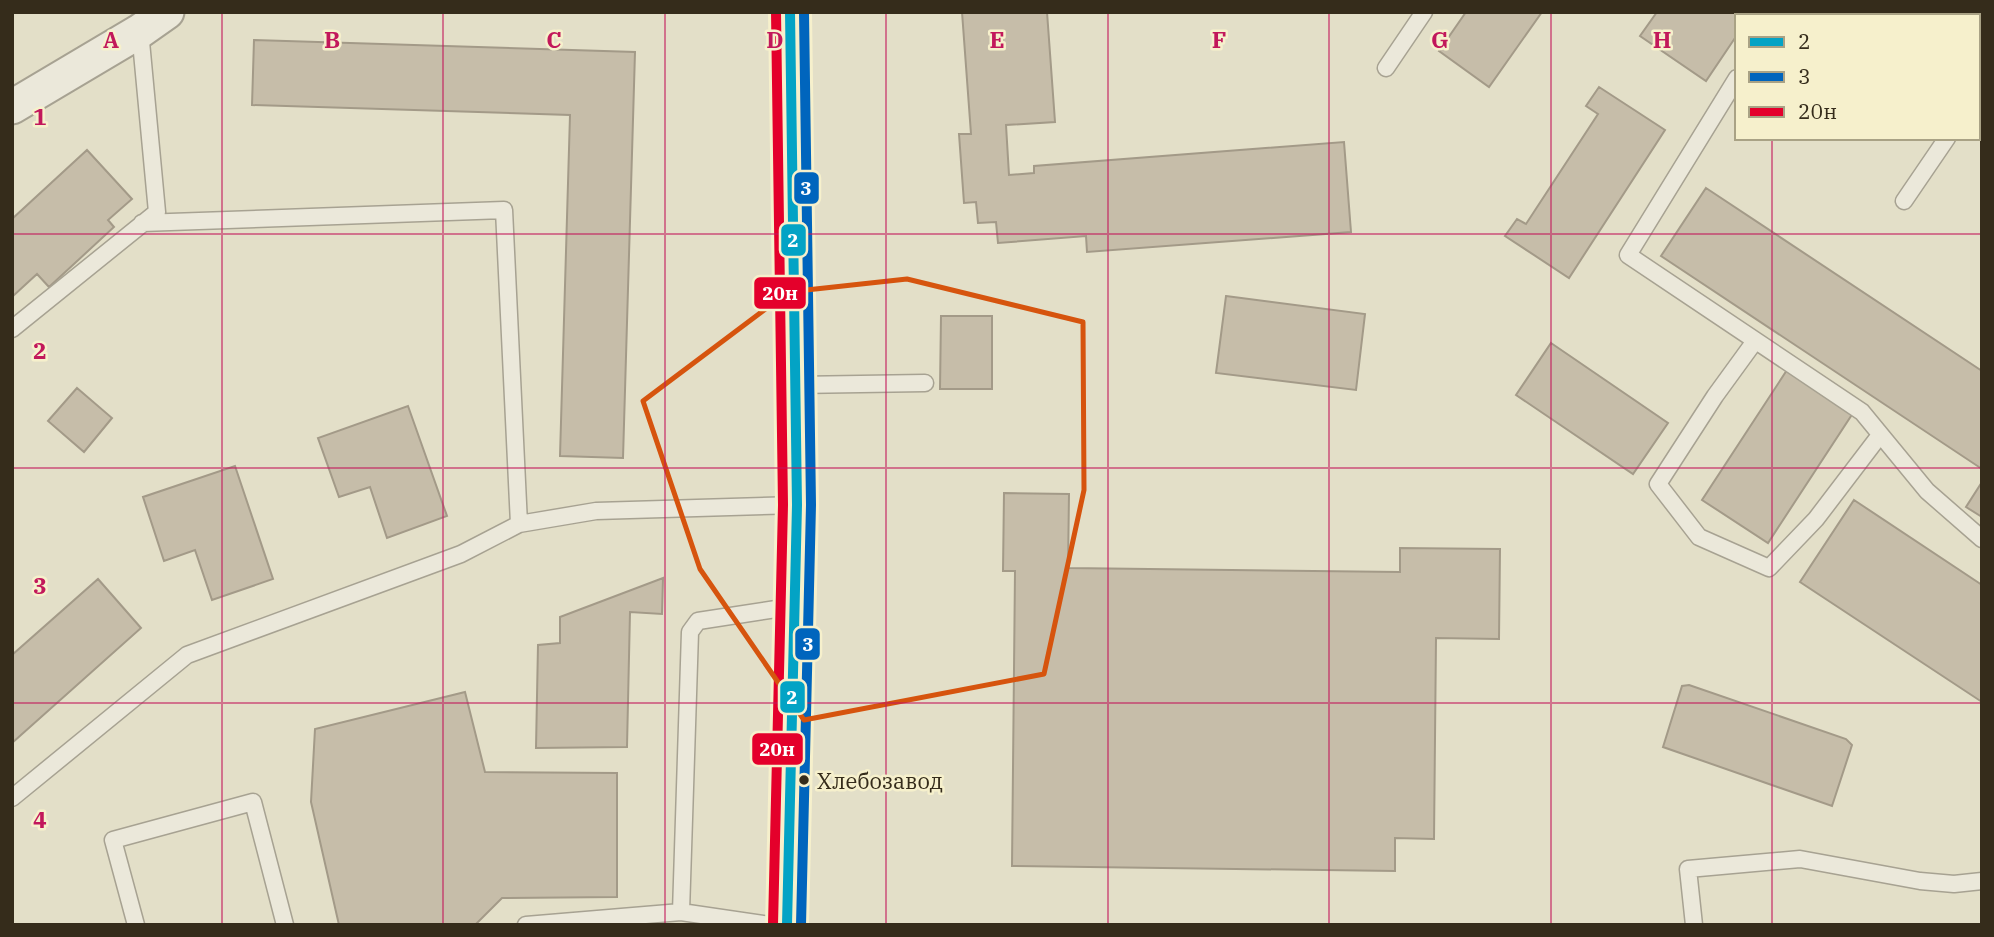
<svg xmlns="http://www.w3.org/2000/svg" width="1994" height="937" viewBox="0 0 1994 937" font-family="'IBM Plex Serif',serif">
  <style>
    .building { fill: #c6bda9; stroke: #a39a88; stroke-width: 2 }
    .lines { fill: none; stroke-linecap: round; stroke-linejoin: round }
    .lane-casing { stroke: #a7a292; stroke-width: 19 }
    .street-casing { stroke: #a7a292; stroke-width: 37 }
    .primary-casing { stroke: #8d8879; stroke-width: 42 }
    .lane { stroke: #ebe8da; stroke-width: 16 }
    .street { stroke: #ebe8da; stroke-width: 33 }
    .primary { stroke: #e2dfcb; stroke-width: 38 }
    .bus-1-casing { stroke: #f6f0cc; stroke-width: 16 }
    .bus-2-casing { stroke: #f6f0cc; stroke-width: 16 }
    .bus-3-casing { stroke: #f6f0cc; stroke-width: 16 }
    .bus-1 { stroke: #03a3c5; stroke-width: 10 }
    .bus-2 { stroke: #0065bd; stroke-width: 10 }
    .bus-3 { stroke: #e4002b; stroke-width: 10 }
    .marked { fill: none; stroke: #d6540e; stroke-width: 5; stroke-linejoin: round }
    .grid { fill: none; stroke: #c2185b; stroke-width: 2; stroke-opacity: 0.55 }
    .bus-dot { fill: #352c1b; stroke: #f6f0cc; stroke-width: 2.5 }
    .labels { text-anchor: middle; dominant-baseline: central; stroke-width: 5; stroke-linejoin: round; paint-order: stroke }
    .bus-label { font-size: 22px; fill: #352c1b; stroke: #f6f0cc; text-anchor: start }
    .grid-label { font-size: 23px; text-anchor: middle; font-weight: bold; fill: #c2185b; stroke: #f6f0cc; stroke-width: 5; stroke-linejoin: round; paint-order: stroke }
    .line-badge { stroke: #f6f0cc; stroke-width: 2.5 }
    .badge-label { font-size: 19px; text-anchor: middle; font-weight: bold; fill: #fff }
  </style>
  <rect width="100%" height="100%" fill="#e3dfc8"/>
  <path class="building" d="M 962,12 L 1047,12 L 1055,122 L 1006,125 L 1009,175 L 1034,173 L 1034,166 L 1344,142 L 1351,232 L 1087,252 L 1086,236 L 998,243 L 996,222 L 978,223 L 976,202 L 964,203 L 959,134 L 971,134 Z
    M 1466,12 L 1542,12 L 1489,87 L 1439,51 Z
    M 1657,12 L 1752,12 L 1750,16 L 1737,16 L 1737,35 L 1706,81 L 1640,36 Z
    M 254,40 L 635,52 L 623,458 L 560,456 L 570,115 L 252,105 Z
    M 1599,87 L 1665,130 L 1569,278 L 1505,236 L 1517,219 L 1526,224 L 1598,114 L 1586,106 Z
    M 87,150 L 132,199 L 108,220 L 114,227 L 49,287 L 37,274 L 12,297 L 12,219 Z
    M 1706,188 L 1982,371 L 1982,469 L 1661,256 Z
    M 1226,296 L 1365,314 L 1356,390 L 1216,373 Z
    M 941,316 L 992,316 L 992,389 L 940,389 Z
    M 1551,343 L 1668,423 L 1633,474 L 1516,395 Z
    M 1787,370 L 1853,413 L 1768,543 L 1702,500 Z
    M 77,388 L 112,418 L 84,452 L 48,421 Z
    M 408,406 L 447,516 L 387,538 L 370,487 L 339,497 L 318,438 Z
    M 235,466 L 273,579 L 212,600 L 195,550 L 164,561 L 143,497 Z
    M 1982,482 L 1982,517 L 1966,507 Z
    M 1004,493 L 1069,494 L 1068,568 L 1400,572 L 1400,548 L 1500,549 L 1499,639 L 1436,638 L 1434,839 L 1395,838 L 1395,871 L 1012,866 L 1015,571 L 1003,571 Z
    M 1854,500 L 1982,585 L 1982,702 L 1800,582 Z
    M 663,578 L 662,614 L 630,612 L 627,747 L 536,748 L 538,645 L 560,643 L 560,617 Z
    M 98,579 L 141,628 L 12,743 L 12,655 Z
    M 1689,685 L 1846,739 L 1852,745 L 1832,806 L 1663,747 L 1682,686 Z
    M 465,692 L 485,772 L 617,773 L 617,897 L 502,898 L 475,925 L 339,925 L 311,802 L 315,729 Z"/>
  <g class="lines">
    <g class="lane-casing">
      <path id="lane" d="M 1775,16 L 1777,12
        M 1386,68 L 1424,12
        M 1737,78 L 1628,255 L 1862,412 L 1927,491 L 1982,539
        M 1978,91 L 1982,86
        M 1904,201 L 1947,138
        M 142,223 L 504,210 L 519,524 L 596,511 L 797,505
        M 12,329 L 157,212 L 140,31
        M 1755,341 L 1715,396 L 1658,484 L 1699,537 L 1769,568 L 1816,519 L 1880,435
        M 796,385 L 925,383
        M 12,798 L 187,655 L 461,554 L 519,524
        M 136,925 L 113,840 L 253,802 L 285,925
        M 526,925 L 681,912
        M 770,925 L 681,912 L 690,632 L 698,621 L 796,606
        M 1694,925 L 1688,869 L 1800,859 L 1920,881 L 1954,884 L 1982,881"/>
    </g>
    <g class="street-casing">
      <path id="street" d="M 12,107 L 140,31 L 167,12"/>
    </g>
    <g class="primary-casing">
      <path id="primary" d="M 787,925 L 797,505 L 790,12"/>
    </g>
    <use href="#lane" class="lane"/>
    <use href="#street" class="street"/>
    <use href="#primary" class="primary"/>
    <g class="bus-1-casing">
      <path id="bus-1" d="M 787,925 L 797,505 L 790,12"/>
    </g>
    <g class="bus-2-casing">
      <path id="bus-2" d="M 801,925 L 811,505 L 804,12"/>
    </g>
    <g class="bus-3-casing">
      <path id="bus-3" d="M 773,925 L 783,505 L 776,12"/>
    </g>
    <use href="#bus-1" class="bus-1"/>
    <use href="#bus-2" class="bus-2"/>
    <use href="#bus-3" class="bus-3"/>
  </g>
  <path class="marked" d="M 907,279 L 1083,322 L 1084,490 L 1044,674 L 804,720 L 700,569 L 643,401 L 788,292 Z"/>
  <path class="grid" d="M 222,12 L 222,925M 443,12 L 443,925M 665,12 L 665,925M 886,12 L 886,925M 1108,12 L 1108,925M 1329,12 L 1329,925M 1551,12 L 1551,925M 1772,12 L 1772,16M 1772,138 L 1772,925M 12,234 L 1982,234M 12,468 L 1982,468M 12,703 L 1982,703"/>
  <circle class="bus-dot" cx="804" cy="780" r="6"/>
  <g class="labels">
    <g class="bus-label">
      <text x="817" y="780">Хлебозавод</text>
    </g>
  </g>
  <g class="grid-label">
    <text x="111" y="48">A</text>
    <text x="332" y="48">B</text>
    <text x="554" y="48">C</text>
    <text x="775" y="48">D</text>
    <text x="997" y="48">E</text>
    <text x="1219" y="48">F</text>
    <text x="1440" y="48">G</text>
    <text x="1662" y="48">H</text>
    <text x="40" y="125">1</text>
    <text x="40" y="359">2</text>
    <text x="40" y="594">3</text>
    <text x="40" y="828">4</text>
  </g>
  <g class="line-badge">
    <rect x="793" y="171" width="27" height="34" rx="7" fill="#0065bd"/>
    <rect x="780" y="223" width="27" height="34" rx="7" fill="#03a3c5"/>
    <rect x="753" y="276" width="54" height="34" rx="7" fill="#e4002b"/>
    <rect x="794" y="627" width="27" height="34" rx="7" fill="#0065bd"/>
    <rect x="779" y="680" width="27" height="34" rx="7" fill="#03a3c5"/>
    <rect x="751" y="732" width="53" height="34" rx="7" fill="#e4002b"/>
  </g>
  <g class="badge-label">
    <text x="806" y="195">3</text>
    <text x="793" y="247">2</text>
    <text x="780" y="300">20н</text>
    <text x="808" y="651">3</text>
    <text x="792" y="704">2</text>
    <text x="777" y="756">20н</text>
  </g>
  <rect width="1994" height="937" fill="none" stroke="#352c1b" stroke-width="28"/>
  <rect x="1735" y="14" width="245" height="126" fill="#f6f0cc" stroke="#a9a285" stroke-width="2"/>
  <rect x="1749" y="37" width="35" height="10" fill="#03a3c5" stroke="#a9a285" stroke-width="2"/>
  <text x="1798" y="49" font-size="21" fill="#352c1b">2</text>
  <rect x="1749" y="72" width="35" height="10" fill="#0065bd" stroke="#a9a285" stroke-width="2"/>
  <text x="1798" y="84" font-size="21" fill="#352c1b">3</text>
  <rect x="1749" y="107" width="35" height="10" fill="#e4002b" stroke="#a9a285" stroke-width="2"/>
  <text x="1798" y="119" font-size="21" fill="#352c1b">20н</text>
</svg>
